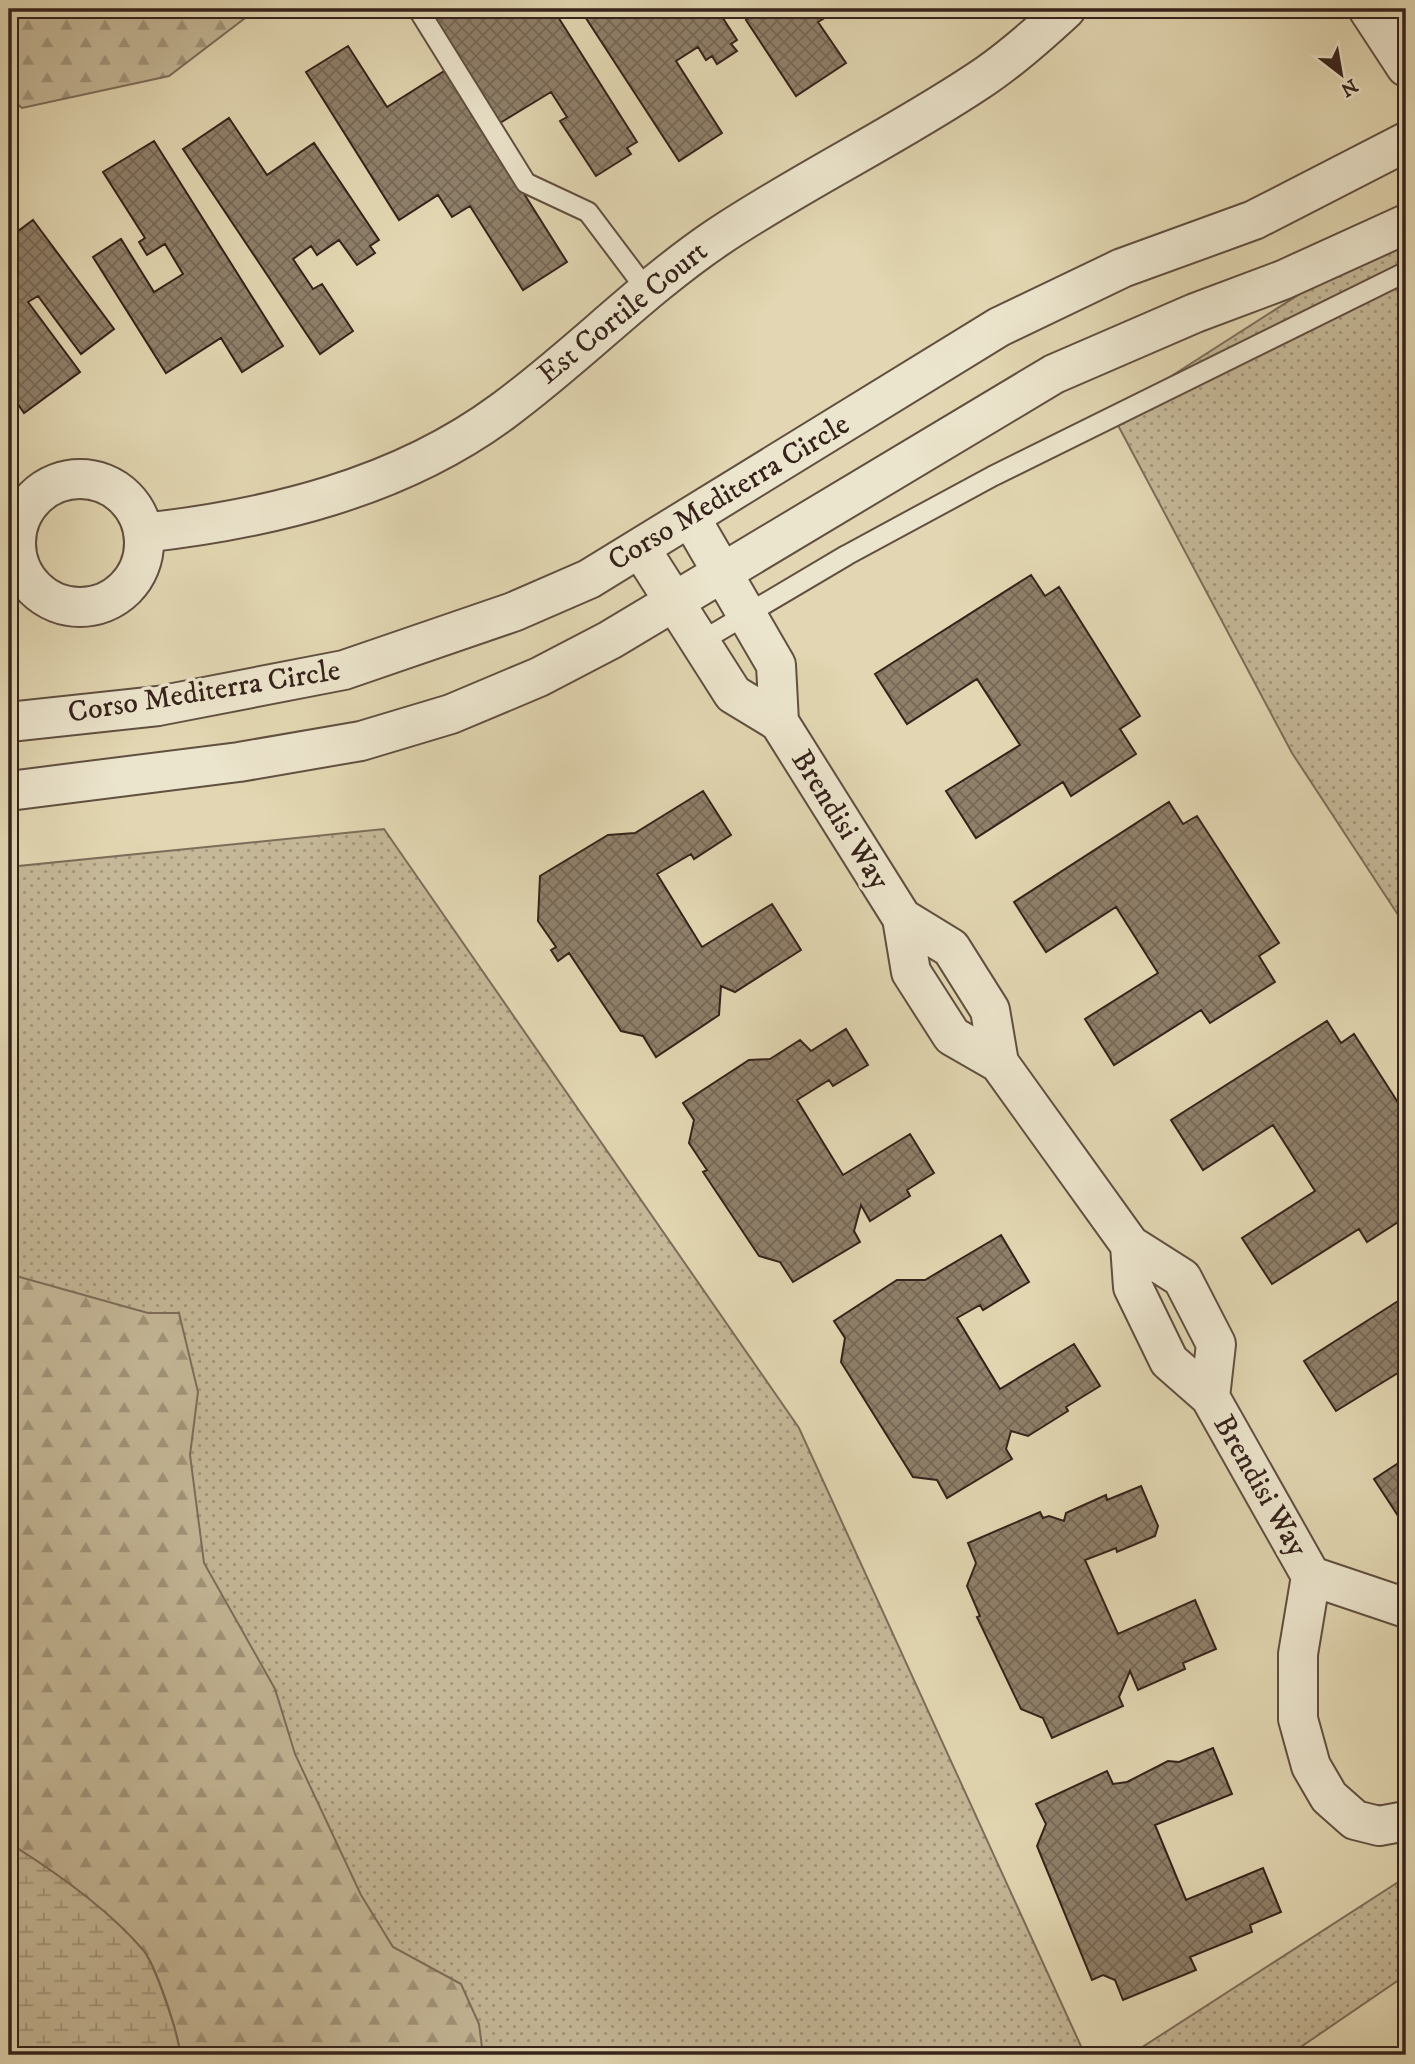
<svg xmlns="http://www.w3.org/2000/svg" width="1415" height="2064" viewBox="0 0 1415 2064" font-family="'IM FELL DW Pica',serif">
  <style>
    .grass { fill: url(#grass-dots); stroke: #7e6d5a; stroke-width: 2 }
    .forest { fill: url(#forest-firs); stroke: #7e6d5a; stroke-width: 2 }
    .wetland { fill: url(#wetland-marsh); stroke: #7e6d5a; stroke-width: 2 }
    .building { fill: url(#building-cross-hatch); stroke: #36221b; stroke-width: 2 }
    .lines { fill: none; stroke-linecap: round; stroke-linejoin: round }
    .lane-casing { stroke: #614f41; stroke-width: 23 }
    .street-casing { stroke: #614f41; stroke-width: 42 }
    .lane { stroke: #ece5cd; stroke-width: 19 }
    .street { stroke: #ece5cd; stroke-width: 38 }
    .labels { text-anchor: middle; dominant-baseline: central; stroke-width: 7; stroke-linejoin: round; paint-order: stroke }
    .street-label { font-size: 30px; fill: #36221b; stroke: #ece5cd }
  </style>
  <defs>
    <pattern id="grass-dots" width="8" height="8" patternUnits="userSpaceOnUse" patternTransform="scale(1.75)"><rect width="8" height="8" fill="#c5b898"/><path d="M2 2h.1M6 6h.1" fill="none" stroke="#a1957b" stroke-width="1.8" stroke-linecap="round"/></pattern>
    <pattern id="forest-firs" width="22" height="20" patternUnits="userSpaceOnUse" patternTransform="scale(1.75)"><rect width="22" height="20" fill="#c5b898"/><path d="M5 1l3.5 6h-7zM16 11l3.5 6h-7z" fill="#a1957b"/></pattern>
    <pattern id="wetland-marsh" width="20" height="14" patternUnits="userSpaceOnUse" patternTransform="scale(1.75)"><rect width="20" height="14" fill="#c5b898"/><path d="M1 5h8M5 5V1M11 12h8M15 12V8" fill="none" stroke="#a1957b"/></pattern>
    <pattern id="building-cross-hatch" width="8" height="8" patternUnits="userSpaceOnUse" patternTransform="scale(1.75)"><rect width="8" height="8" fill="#8f806a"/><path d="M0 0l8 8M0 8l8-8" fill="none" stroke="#766856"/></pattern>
  </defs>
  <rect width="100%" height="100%" fill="#e2d7b2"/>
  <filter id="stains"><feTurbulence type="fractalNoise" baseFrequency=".00286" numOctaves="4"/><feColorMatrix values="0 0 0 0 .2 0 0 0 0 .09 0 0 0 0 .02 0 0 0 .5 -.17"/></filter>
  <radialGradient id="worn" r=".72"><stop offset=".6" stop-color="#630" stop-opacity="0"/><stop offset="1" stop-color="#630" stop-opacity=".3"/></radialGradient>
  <path class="grass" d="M 1406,226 L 1406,927 L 1292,753 L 1112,414 Z
    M 384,829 L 799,1428 L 1085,2055 L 9,2055 L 9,867 Z
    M 1406,1877 L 1406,1975 L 1289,2055 L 1130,2055 Z"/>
  <path class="forest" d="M 9,9 L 257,9 L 169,76 L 22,108 L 9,97 Z
    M 9,1274 L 148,1313 L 179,1313 L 198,1392 L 190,1455 L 204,1563 L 275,1689 L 295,1754 L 361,1895 L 393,1947 L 461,1984 L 479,2024 L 483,2055 L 180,2055 C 179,2035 156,1965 143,1950 C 108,1909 54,1871 9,1843 Z"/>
  <path class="wetland" d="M 9,1843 C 54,1871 108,1909 143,1950 C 155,1965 179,2035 180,2055 L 9,2055 Z"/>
  <path class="building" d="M 453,9 L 553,9 L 637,142 L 627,148 L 631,154 L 596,176 L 560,121 L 567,117 L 551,92 L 500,123 L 435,20 Z
    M 580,9 L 717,9 L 737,40 L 731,44 L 737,51 L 717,64 L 712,56 L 706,60 L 698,47 L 676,61 L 722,133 L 679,161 Z
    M 758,9 L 816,9 L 823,19 L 818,22 L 846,63 L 796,96 L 746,20 L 760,11 Z
    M 348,46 L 387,107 L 446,70 L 567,262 L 523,290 L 470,206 L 452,217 L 438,195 L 399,220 L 306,72 Z
    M 229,118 L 267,175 L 314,143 L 379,240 L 370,246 L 375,253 L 357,265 L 339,240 L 317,255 L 311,246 L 293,259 L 313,289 L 322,284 L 353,331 L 320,354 L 183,149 Z
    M 154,141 L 283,346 L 242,372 L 221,338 L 166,373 L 93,257 L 121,239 L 154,292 L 183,274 L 165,244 L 147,255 L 139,242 L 145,238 L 103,172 Z
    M 33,220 L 114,329 L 81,354 L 38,296 L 28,302 L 80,372 L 24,413 L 9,391 L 9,230 L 14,234 Z
    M 1031,575 L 1045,596 L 1059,587 L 1140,716 L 1120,729 L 1136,754 L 1071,796 L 1063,782 L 976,838 L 946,791 L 1020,745 L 977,679 L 907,724 L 875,674 Z
    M 703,791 L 731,835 L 694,859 L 691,854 L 657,874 L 702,947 L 772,904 L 801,950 L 735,992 L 721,986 L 719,1015 L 656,1057 L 643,1036 L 621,1031 L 569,953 L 558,961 L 551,950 L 556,947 L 538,921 L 540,876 L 608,835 L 635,833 Z
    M 1169,802 L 1183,824 L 1197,816 L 1279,943 L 1259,956 L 1275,982 L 1210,1023 L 1201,1010 L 1114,1065 L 1085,1019 L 1158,973 L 1116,907 L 1046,952 L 1014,902 Z
    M 1327,1021 L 1341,1043 L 1354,1034 L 1406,1115 L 1406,1217 L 1367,1242 L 1359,1229 L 1272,1284 L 1242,1238 L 1315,1191 L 1273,1125 L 1203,1170 L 1171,1120 Z
    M 846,1029 L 868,1065 L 833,1086 L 829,1080 L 797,1100 L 843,1175 L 910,1134 L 934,1173 L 907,1190 L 910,1196 L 870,1221 L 861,1205 L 854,1231 L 860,1242 L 793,1282 L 780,1262 L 759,1256 L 703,1172 L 707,1170 L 689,1143 L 694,1120 L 683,1103 L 749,1060 L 770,1059 L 800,1040 L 811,1051 Z
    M 1001,1235 L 1029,1282 L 983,1310 L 980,1305 L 957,1318 L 1000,1389 L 1074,1344 L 1100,1386 L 1066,1407 L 1068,1411 L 1028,1436 L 1011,1431 L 1006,1449 L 1012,1459 L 947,1498 L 937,1480 L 913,1477 L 841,1362 L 845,1338 L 834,1321 L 897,1280 L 925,1280 Z
    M 1406,1296 L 1406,1368 L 1336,1411 L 1304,1361 Z
    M 1406,1458 L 1406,1523 L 1404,1525 L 1374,1479 Z
    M 1141,1486 L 1158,1526 L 1155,1536 L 1117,1552 L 1116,1548 L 1085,1560 L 1118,1634 L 1195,1600 L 1216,1649 L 1183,1663 L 1185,1669 L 1138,1690 L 1130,1671 L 1119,1697 L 1123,1706 L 1052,1738 L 1043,1718 L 1021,1709 L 977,1617 L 980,1616 L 967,1586 L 976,1563 L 968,1543 L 1040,1512 L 1043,1518 L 1049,1516 L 1064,1521 L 1066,1513 L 1106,1495 L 1107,1500 Z
    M 1213,1748 L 1232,1794 L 1155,1825 L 1186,1900 L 1263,1868 L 1281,1912 L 1250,1925 L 1252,1932 L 1190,1957 L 1196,1970 L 1123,2000 L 1115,1980 L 1103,1975 L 1092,1980 L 1037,1846 L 1046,1824 L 1036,1804 L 1107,1771 L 1113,1784 L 1127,1782 L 1168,1761 L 1179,1762 Z"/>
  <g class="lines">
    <g class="lane-casing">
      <path id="lane" d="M 418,9 L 526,183 L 588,212 L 646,289
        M 700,642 L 847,555 L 993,476 L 1406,272"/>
    </g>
    <g class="street-casing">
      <path id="street" d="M 1368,9 L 1406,67
        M16 543a64 64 0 1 1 128 0a64 64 0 1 1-128 0Z
        M 690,517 L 776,665 L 779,722
        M 143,533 C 269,519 399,488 503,411 C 578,356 641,289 718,237 C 802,181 894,137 978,81 C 1009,61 1039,34 1066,9
        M 640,548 L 733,694 L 779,722 L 902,918 L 911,972 L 952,1036 L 999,1063 L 1130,1245 L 1182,1278 L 1216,1344 L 1210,1397
        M 9,722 L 158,706 L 344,670 L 513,612 L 589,579 L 999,327 L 1122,268 L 1254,220 L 1406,142
        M 9,791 L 239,762 L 361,741 L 451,714 L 539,677 L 610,640 L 1054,374 L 1195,313 L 1283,280 L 1406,224
        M 902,918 L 951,948 L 990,1010 L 999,1063
        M 1130,1245 L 1133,1287 L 1169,1361 L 1210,1397 L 1311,1576 L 1298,1654 L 1298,1719 L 1311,1766 L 1329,1797 L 1355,1820 L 1379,1826 L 1406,1821
        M 1311,1576 L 1406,1608"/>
    </g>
    <use href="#lane" class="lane"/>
    <use href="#street" class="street"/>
  </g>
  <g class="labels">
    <g class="street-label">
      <text transform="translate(623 313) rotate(-39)">Est Cortile Court</text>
      <text transform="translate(729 493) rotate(-31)">Corso Mediterra Circle</text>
      <text transform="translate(204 692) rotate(-9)">Corso Mediterra Circle</text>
      <text transform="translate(840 820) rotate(58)">Brendisi Way</text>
      <text transform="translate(1260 1486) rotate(60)">Brendisi Way</text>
    </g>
  </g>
  <rect width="1415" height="2064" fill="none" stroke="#e2d7b2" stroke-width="35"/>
  <rect x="10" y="10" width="1394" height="2043" fill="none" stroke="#36221b" stroke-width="3.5"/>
  <rect x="18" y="18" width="1380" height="2029" fill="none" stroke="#36221b" stroke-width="2"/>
  <g transform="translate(1341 74) rotate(149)" stroke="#ece5cd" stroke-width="5" paint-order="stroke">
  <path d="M0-5L12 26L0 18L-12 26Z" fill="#36221b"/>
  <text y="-10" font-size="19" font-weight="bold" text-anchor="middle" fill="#36221b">N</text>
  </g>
  <rect width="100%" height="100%" filter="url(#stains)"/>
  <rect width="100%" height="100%" fill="url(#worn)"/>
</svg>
